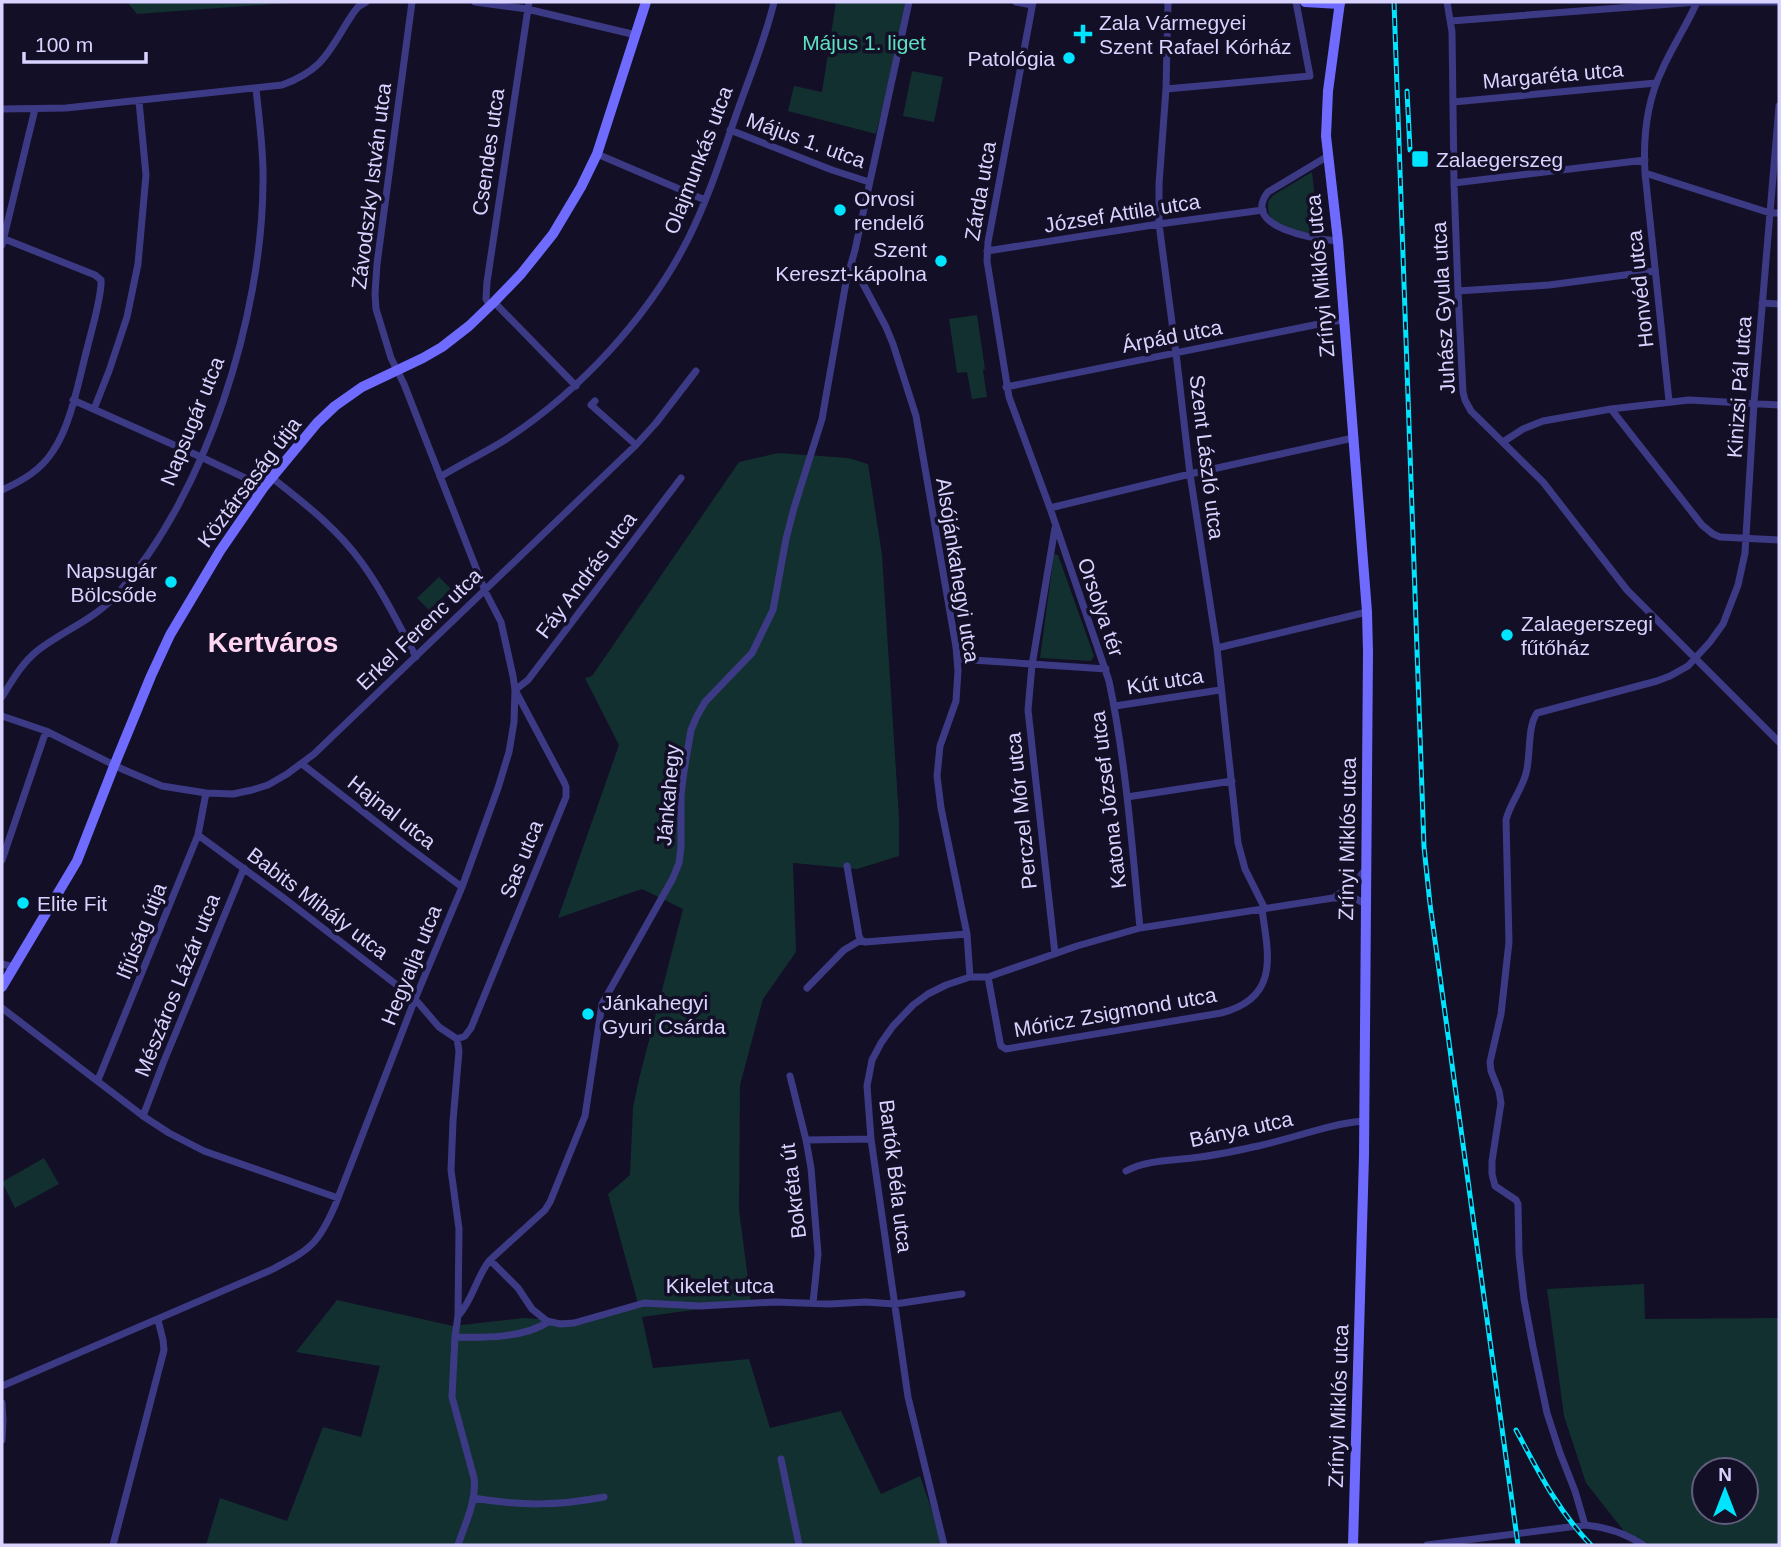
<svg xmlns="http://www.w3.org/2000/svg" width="1781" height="1547" viewBox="0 0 1781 1547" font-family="Arial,sans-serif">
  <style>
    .green { fill: #12302f; fill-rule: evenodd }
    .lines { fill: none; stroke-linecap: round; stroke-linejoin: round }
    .street { stroke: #3d3a85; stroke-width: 7 }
    .secondary { stroke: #6f6bff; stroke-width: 10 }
    .rail-casing { stroke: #00e5ff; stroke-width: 5 }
    .rail { stroke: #130f26; stroke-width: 2.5; stroke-dasharray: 8; stroke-linecap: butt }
    .poi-dot { fill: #00e5ff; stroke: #130f26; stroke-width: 2.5 }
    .labels { text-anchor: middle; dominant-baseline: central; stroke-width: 7; stroke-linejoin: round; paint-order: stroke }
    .poi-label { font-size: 21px; fill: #d9d4ff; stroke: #130f26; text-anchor: start }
    .park-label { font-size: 21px; fill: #5fe0c0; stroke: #130f26 }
    .street-label { font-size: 21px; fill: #d9d4ff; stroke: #130f26 }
    .district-label { font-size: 28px; font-weight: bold; fill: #ffd6f0; stroke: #130f26 }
  </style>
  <rect width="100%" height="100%" fill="#130f26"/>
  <path class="green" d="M 127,2 L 301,2 L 137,14 Z
    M 836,2 L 908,2 L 876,134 L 788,111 L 794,86 L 822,92 Z
    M 912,71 L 943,77 L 934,122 L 903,116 Z
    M 1312,172 L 1319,235 C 1303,231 1268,229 1268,208 C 1267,201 1270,198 1275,194 Z
    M 977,315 L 985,369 L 983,370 L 987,397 L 972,399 L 967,372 L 957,373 L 949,319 Z
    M 778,453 L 848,458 L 868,464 L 882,555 L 899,817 L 899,856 L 857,869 L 793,863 L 796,952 L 763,999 L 740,1085 L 739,1210 L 751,1302 L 642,1317 L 653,1368 L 749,1359 L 770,1428 L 841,1411 L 881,1494 L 920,1476 L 944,1545 L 206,1545 L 220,1498 L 287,1521 L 323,1427 L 361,1437 L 380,1366 L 296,1352 L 337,1300 L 453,1326 L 524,1318 L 572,1321 L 639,1307 L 608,1194 L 630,1175 L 633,1107 L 639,1079 L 683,909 L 642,889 L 558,918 L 619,745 L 585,678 L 592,676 L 739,462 Z
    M 1054,554 L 1058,555 L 1094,656 L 1091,661 L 1040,658 Z
    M 439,577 L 451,589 L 429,610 L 417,598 Z
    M 44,1158 L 59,1184 L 15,1208 L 2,1182 Z
    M 1644,1284 L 1645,1319 L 1779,1318 L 1779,1545 L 1635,1545 L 1586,1483 L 1564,1416 L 1547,1289 ZM 1704,1470 L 1746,1470 L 1746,1512 L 1704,1512 Z"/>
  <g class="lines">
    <path class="street" d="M 475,2 L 527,9 L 636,35
      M 1016,2 L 1032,5
      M 1033,2 L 988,242 L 987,261 L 1009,397 L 1050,508 L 1109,681 C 1126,762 1132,846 1140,928
      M 1168,2 L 1166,89 L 1159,184 L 1159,224 L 1176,353 L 1190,474 L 1217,648 L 1238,843 L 1245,869 L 1265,909
      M 1447,2 L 1452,32 L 1454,183 L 1458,291 L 1463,392 L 1465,400 L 1471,411 L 1543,482 L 1627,590 L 1779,742
      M 1451,21 L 1697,2 L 1779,2
      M 1166,89 L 1310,76 L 1296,2
      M 1453,102 L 1656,83
      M 2,109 L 66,108 L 282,85 C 326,69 329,49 354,12 L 358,7 L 366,2
      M 730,130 L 832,170 L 869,182
      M 597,154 L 705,200
      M 1328,156 L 1268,192 C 1240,228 1316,239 1338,241
      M 1645,173 L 1770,213 L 1779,213
      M 1454,183 L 1645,160
      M 2,238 L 95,275 L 101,280 L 101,285 C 99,307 92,328 87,349 C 79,379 71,425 53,451 C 41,470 22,481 2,490
      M 2,245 L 35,109
      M 987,251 L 1159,224 L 1263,210
      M 852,263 L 886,327 L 893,344 L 916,416 L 956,647 L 958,671 L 956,701 L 940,746 L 937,776 L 941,808 L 967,934 L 970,977
      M 1458,291 L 1549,285 L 1655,271
      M 494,302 L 576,386
      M 1762,303 L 1779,304
      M 490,306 L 486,299 L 487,282 L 529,2
      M 1006,387 L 1329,322 L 1344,320
      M 73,400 L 201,457 L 264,487
      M 595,401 L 591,405 L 636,445
      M 1669,401 L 1645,173 C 1643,139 1647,101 1662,70 C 1672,47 1687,25 1697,2
      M 94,409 L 109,371 L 127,317 L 138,264 L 146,175 L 139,101
      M 1611,409 L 1702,525 L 1713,534 L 1720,537 L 1779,540
      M 1503,442 L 1523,429 L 1543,421 L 1611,409 L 1689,400 L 1779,405
      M 271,477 C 304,503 337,528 362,563 C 383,592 399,625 416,657
      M 440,477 C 461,464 484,453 505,440 C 579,392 649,317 689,237 C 708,199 721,158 735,118 C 748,80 765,41 774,2
      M 1050,508 L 1190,474 L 1353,438
      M 1217,648 L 1367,612
      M 957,659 L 1106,669
      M 2,697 C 12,681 22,663 37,651 C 64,630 96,619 119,592 C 207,492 262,316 263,183 C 264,152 259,120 256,88
      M 1115,706 L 1220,690
      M 2,716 L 46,731 L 122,769 L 162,786 L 206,793 L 233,794 L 252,790 L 268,785 L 287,774 L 314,754 L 636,445 L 656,423 L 696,371
      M 302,764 L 407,846 L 462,887
      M 1127,797 L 1232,781
      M 198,835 L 285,899 L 415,999 L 439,1027 L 457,1039 L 459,1051 L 453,1121 L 451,1170 L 459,1229 L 458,1316 L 455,1337 L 452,1397 L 474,1478 C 477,1500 465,1524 458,1545
      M 2,860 L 46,731
      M 847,866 L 859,936 L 861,940
      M 1336,896 L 1356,881 L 1366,869
      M 861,940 L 865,942 L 967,934
      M 1055,954 L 1028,710 L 1032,665 L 1055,528
      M 2,964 L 14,967
      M 988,977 L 1000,1042 L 1001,1046 L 1006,1049 L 1221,1013 C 1279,998 1269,957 1262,910
      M 807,988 L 844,950 L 861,940
      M 2,1008 L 143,1116 L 169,1133 L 204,1151 L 338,1198
      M 457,1039 L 465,1036 L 471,1028 L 566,797 L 566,787 L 564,782 L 515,690 L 528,680 L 681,478
      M 790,1076 L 806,1140 L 811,1168 L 818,1254 L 813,1303
      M 98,1080 L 198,835 L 206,793
      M 143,1116 L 164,1061 L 244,868
      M 806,1140 L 871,1139
      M 1126,1171 C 1149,1159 1174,1161 1200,1157 C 1217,1155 1235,1151 1253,1147 C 1290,1140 1326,1124 1364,1121
      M 490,1260 L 518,1288 L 532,1309 L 547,1321 L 560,1324 L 574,1323 L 644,1303 L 700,1306 L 775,1302 L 830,1304 L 865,1302 L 895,1304 L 962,1294
      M 458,1316 C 473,1300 476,1277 490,1260 L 545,1210 L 550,1202 L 585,1116 L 602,1004 L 673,878 L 679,863 L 681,847 L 681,795 L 684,771 L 691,730 L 697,716 L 705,702 L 752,653 L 773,610 L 786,539 L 794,508 L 822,419 L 846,282 L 855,250 L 909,2
      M 455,1337 C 483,1338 524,1338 548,1322
      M 2,1386 L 271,1270 C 310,1250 319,1244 336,1203 L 415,999 L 462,887 L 498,788 L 509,752 L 514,722 L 515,690 L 513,676 L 501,622 L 485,591 L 404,384 L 391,358 L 380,322 L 376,309 L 375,294 L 377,264 L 412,2
      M 2,1403 L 3,1420 L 2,1440
      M 781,1459 L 799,1545
      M 473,1498 C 521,1506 557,1506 604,1497
      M 1585,1525 L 1575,1491 L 1560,1453 L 1547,1413 L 1533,1347 L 1524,1299 L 1519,1254 L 1518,1204 L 1516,1200 L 1495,1186 L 1492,1174 L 1492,1161 L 1501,1103 L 1499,1091 L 1491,1071 L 1490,1062 L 1501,1014 L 1509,942 L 1506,820 C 1510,803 1522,790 1526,773 C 1531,756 1527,727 1537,713 L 1657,681 L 1670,676 L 1688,666 L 1710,642 L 1723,624 L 1738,585 L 1745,553 L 1754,403 L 1779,106
      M 113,1545 L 164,1350 L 163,1340 L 158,1320
      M 944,1545 L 908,1397 L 871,1139 L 867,1086 L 872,1060 L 881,1043 L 893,1026 L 913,1005 L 928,994 L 946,985 L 970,977 L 988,977 L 1077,946 L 1140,928 L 1333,898 L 1354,898 L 1366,904
      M 1427,1545 L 1585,1525 C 1607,1527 1625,1533 1643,1545"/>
    <path class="secondary" d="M 1305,2 L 1340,4
      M 1340,2 L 1328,91 L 1326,136 L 1338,241 L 1367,612 L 1368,652 L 1364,1156 L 1353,1545
      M 2,987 L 77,861 L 114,766 L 151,676 L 170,635 L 220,551 L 264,487 L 317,423 L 335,406 L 362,387 L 423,358 L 442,347 L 469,326 L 494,302 L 521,274 L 553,234 L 581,187 L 597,154 L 646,2"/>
    <g class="rail-casing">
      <path id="rail" d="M 1394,2 L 1424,847 L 1430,904 L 1518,1545
        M 1407,91 L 1410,150
        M 1516,1430 C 1538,1471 1558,1511 1591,1545"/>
    </g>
    <use href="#rail" class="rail"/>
  </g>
  <g class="poi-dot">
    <path d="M1079.5 23.5h7v7h7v7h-7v7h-7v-7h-7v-7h7z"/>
    <circle cx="1069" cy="58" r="7"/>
    <rect x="1411" y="150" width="18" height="18" rx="3.5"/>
    <circle cx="840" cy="210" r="7"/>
    <circle cx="941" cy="261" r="7"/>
    <circle cx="171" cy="582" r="7"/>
    <circle cx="1507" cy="635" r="7"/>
    <circle cx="23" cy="903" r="7"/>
    <circle cx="588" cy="1014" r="7"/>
  </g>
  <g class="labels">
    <g class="poi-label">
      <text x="1099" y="22">Zala Vármegyei<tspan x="1099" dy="24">Szent Rafael Kórház</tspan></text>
      <text x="1055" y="58" text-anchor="end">Patológia</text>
      <text x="1436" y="159">Zalaegerszeg</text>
      <text x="854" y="198">Orvosi<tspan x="854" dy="24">rendelő</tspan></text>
      <text x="927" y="249" text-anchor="end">Szent<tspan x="927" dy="24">Kereszt-kápolna</tspan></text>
      <text x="157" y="570" text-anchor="end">Napsugár<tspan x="157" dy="24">Bölcsőde</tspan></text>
      <text x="1521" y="623">Zalaegerszegi<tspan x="1521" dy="24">fűtőház</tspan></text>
      <text x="37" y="903">Elite Fit</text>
      <text x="602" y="1002">Jánkahegyi<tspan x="602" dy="24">Gyuri Csárda</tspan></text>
    </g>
    <g class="park-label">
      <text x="864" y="42">Május 1. liget</text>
    </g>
    <g class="street-label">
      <text transform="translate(1553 75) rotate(-5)">Margaréta utca</text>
      <text transform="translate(806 140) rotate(20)">Május 1. utca</text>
      <text transform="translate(488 152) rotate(-82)">Csendes utca</text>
      <text transform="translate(698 160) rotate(-69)">Olajmunkás utca</text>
      <text transform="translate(371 186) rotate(-83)">Závodszky István utca</text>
      <text transform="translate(980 191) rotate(-80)">Zárda utca</text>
      <text transform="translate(1122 213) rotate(-9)">József Attila utca</text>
      <text transform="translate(1320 276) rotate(-95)">Zrínyi Miklós utca</text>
      <text transform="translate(1640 289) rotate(-96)">Honvéd utca</text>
      <text transform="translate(1443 308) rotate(-93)">Juhász Gyula utca</text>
      <text transform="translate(1172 336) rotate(-11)">Árpád utca</text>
      <text transform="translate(1739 387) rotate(-86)">Kinizsi Pál utca</text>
      <text transform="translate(192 421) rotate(-68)">Napsugár utca</text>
      <text transform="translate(1207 457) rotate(83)">Szent László utca</text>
      <text transform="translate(249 482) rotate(-53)">Köztársaság útja</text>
      <text transform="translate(958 570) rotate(81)">Alsójánkahegyi utca</text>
      <text transform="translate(586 575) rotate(-53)">Fáy András utca</text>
      <text transform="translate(1101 607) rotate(71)">Orsolya tér</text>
      <text transform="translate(419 629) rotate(-44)">Erkel Ferenc utca</text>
      <text transform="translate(1165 681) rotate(-9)">Kút utca</text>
      <text transform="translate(668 795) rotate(-85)">Jánkahegy</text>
      <text transform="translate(1108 800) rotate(-97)">Katona József utca</text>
      <text transform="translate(1021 811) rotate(-96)">Perczel Mór utca</text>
      <text transform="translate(392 812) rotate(38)">Hajnal utca</text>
      <text transform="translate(1347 839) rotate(-89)">Zrínyi Miklós utca</text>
      <text transform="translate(521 859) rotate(-68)">Sas utca</text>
      <text transform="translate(318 903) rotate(37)">Babits Mihály utca</text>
      <text transform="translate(141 931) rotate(-68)">Ifjúság útja</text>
      <text transform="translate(411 965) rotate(-68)">Hegyalja utca</text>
      <text transform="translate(177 985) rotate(-68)">Mészáros Lázár utca</text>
      <text transform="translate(1115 1012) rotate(-10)">Móricz Zsigmond utca</text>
      <text transform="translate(1241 1129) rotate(-12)">Bánya utca</text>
      <text transform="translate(896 1176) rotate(83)">Bartók Béla utca</text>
      <text transform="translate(793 1191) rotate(-97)">Bokréta út</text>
      <text x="720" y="1285">Kikelet utca</text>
      <text transform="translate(1338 1406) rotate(-88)">Zrínyi Miklós utca</text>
    </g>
    <g class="district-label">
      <text x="273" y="642">Kertváros</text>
    </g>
  </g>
  <rect width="1781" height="1547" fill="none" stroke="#d9d4ff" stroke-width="7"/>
  <g transform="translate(1725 1491)"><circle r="33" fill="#130f26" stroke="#625e7d" stroke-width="2"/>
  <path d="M0-5L12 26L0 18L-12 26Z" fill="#00e5ff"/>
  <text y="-10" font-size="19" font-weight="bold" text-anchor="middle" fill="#d9d4ff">N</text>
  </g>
  <path d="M24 52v10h122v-10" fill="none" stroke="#d9d4ff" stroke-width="3.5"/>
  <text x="35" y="52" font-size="21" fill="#d9d4ff" stroke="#130f26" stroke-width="5" paint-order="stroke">100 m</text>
</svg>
